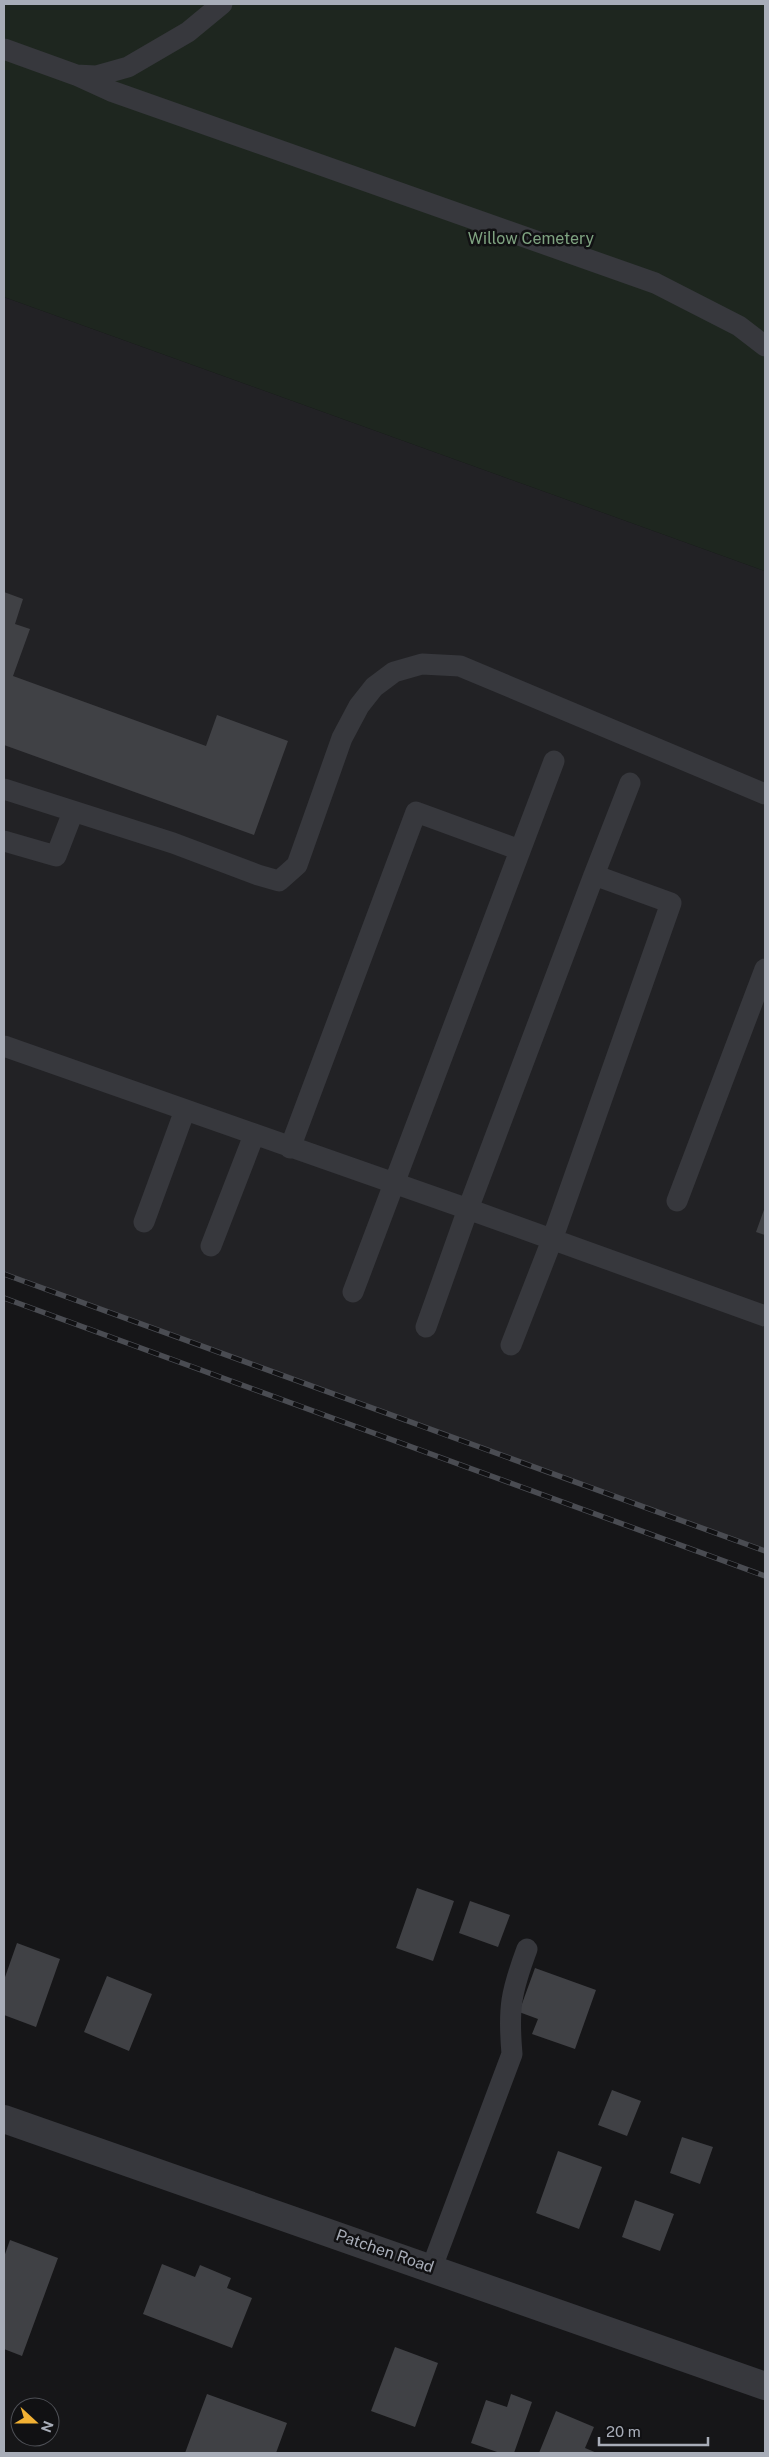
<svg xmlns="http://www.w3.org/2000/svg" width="769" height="2457" viewBox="0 0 769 2457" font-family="'Public Sans',sans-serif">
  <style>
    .built { fill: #222225 }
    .green { fill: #1e261f }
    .building { fill: #404145 }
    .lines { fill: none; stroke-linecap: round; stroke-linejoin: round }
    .lane { stroke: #37383d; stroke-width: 21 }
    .street { stroke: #37383d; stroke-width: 28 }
    .rail-casing { stroke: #4a4c52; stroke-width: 5.5 }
    .rail { stroke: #111113; stroke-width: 4; stroke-dasharray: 11; stroke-linecap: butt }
    .labels { text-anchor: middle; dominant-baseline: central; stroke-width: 5; stroke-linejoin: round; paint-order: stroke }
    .park-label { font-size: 16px; fill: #7fa381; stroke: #111113 }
    .street-label { font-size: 16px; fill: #a8adb8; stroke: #111113 }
  </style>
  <rect width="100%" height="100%" fill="#161618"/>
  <path class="built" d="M 4,297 L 765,571 L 765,1552 L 4,1275 Z"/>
  <path class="green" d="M 4,4 L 765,4 L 765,571 L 4,297 Z"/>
  <path class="building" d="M 4,592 L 23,599 L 15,624 L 30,629 L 13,676 L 206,746 L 217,715 L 288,741 L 254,835 L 4,745 Z
    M 765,1207 L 765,1235 L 756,1232 Z
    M 417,1888 L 454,1901 L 433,1961 L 396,1948 Z
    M 470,1901 L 510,1915 L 498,1947 L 459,1933 Z
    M 17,1943 L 60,1959 L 36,2027 L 4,2015 L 4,1980 Z
    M 535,1968 L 596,1990 L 575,2049 L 532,2034 L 538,2019 L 519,2012 Z
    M 107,1976 L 152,1994 L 129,2051 L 84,2032 Z
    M 612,2090 L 641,2101 L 627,2136 L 598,2125 Z
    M 682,2137 L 713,2147 L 700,2184 L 670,2173 Z
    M 558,2151 L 602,2167 L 579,2229 L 536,2213 Z
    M 635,2200 L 674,2214 L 660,2251 L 622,2237 Z
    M 10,2240 L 58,2258 L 22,2356 L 4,2349 L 4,2257 Z
    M 162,2264 L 195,2277 L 200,2265 L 231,2278 L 227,2288 L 252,2298 L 232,2348 L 143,2314 Z
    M 395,2347 L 438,2363 L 415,2427 L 371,2411 Z
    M 207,2394 L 287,2423 L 276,2453 L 185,2453 Z
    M 511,2394 L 532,2402 L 514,2453 L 500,2453 L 471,2443 L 486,2400 L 507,2407 Z
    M 556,2411 L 594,2427 L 585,2448 L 597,2453 L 539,2453 Z"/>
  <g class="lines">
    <path class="lane" d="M 4,49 L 76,75 L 96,76 L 128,67 L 188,32 L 222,4
      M 76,75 L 111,91 L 655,283 L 739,326 L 765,346
      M 4,789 L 173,843 L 258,875 L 279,881 L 297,865 L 342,738 L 359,706 L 374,687 L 394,672 L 422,664 L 460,666 L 765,794
      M 4,841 L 56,856 L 73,812
      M 4,1046 L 468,1209 L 765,1316
      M 290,1148 L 416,812 L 520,850
      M 677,1201 L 765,969
      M 144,1222 L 185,1110
      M 211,1246 L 254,1135
      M 353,1292 L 554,761
      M 426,1327 L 468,1209 L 594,875
      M 511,1345 L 552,1240 L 671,903 L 594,875 L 630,783
      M 432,2267 L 512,2054 C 508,2008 511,1992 527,1949"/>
    <path class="street" d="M 4,2119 L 765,2386"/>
    <g class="rail-casing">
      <path id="rail" d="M 4,1274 L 765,1551
        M 4,1298 L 765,1576"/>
    </g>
    <use href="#rail" class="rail"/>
  </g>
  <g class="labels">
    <g class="park-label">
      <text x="531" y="238">Willow Cemetery</text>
    </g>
    <g class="street-label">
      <text transform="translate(385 2251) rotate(19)">Patchen Road</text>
    </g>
  </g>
  <rect width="769" height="2457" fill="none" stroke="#a8adb8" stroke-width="10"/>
  <g transform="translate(35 2422) rotate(111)"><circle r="24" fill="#111113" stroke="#4d4f55"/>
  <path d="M0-4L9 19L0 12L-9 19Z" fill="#f2b134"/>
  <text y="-8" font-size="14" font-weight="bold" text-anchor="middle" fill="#a8adb8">N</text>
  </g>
  <path d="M599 2437v8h109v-8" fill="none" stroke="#a8adb8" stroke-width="2.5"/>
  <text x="606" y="2437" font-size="15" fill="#a8adb8" stroke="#111113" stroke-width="4" paint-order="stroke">20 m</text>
</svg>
